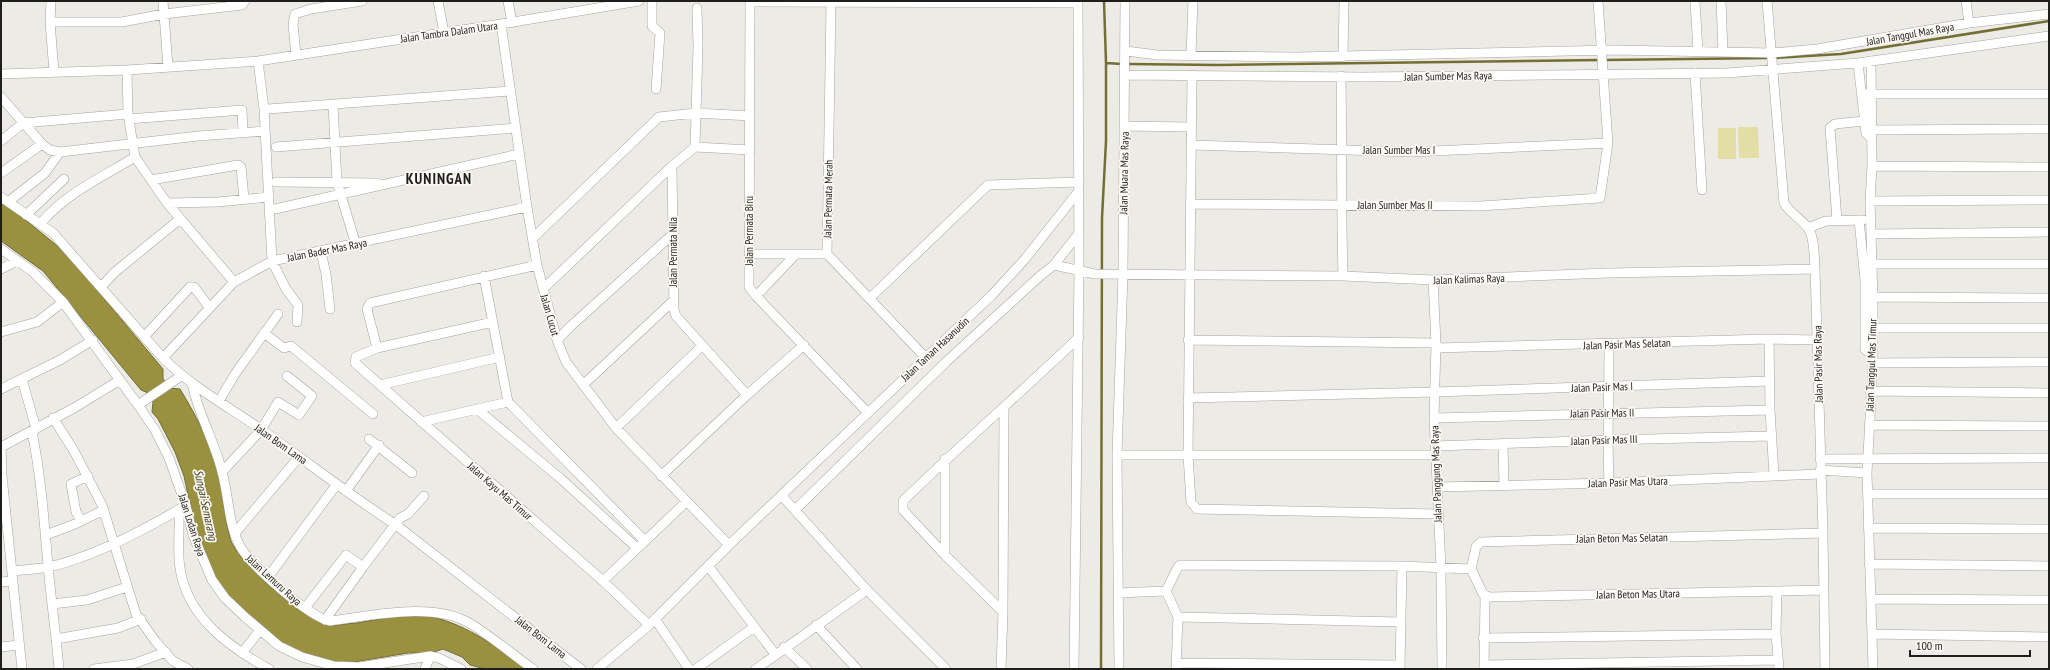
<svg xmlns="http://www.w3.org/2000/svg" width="2050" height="670" viewBox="0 0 2050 670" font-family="'PT Sans Narrow',sans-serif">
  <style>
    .green { fill: #e3dea6 }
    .water { fill: #999040; stroke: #746e35 }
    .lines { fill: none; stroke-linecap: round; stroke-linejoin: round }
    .stream { stroke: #746e35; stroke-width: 2.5 }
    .minor-casing { stroke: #a5a59e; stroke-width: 10 }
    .minor { stroke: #fff; stroke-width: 9 }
    .labels { text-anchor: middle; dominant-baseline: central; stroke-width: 3.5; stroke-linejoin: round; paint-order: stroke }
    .street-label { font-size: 11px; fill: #1e1e1c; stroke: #f9f8f2 }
    .water-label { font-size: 12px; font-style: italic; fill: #423f1b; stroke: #f9f8f2 }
    .district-label { font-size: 15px; font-weight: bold; letter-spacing: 1px; fill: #1e1e1c; stroke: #f9f8f2 }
  </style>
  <rect width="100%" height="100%" fill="#ecebe5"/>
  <path class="green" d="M 1738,127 L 1758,127 L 1759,158 L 1739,158 Z
    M 1718,128 L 1736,128 L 1736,159 L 1718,159 Z"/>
  <path class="water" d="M 1,203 L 8,206 L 65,252 L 163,369 L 163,379 L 170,388 L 180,389 C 197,417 212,446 220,477 C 223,493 226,534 233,545 C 248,571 306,623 336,625 C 343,625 350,623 357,623 C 381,619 408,612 432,617 C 469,625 498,649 528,669 L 485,669 L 470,665 L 462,657 L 443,649 L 431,653 L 408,653 L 348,663 L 328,661 L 302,656 L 271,635 L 214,582 L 200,552 L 184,476 L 175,452 L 158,419 L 152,412 L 153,402 L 148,393 L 141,390 L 43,271 L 1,241 Z"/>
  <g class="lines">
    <path class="stream" d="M 1775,58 L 1841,54 L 2049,21
      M 1605,60 L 1770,58
      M 1106,63 L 1122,64
      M 1127,64 L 1218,65 L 1600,60
      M 1101,669 L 1102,218 L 1106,141 L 1106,63 L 1104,1"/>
    <g class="minor-casing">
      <path id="minor" d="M 51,1 L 50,22 L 54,72
        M 163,1 L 168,67
        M 438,1 L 444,33
        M 508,1 L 512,23
        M 652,1 L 652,26 L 660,33 L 656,89
        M 750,1 L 749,287 L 756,296 L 868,413
        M 1695,1 L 1698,52
        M 1721,1 L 1723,52
        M 1767,1 L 1784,203 C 1790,213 1801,219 1808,228 C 1815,238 1814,257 1815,269 L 1823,533 L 1825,669
        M 1966,1 L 1969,23
        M 750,2 L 1078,3
        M 831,3 L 827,254 L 925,357
        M 50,22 L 122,22 L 164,14 L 242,5 L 245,1
        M 501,24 L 527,207 L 537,265 L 557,340 L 566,362 L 616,428 L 729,545
        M 1126,51 L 1157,55 L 1296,57 L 1614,50 L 1772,53 L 1817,49 L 1969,23 L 2049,14
        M 1191,54 L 1193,1
        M 296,55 L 293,24 L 295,14 L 311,9 L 362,1
        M 1343,57 L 1344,1
        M 258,61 L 264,109 L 272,261 L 286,289 L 298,305 L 297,322
        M 1871,61 L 1872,166 L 1870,201 L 1873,297 L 1873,363 L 1867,473 L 1873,669
        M 1858,63 L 1866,133 L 1872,139
        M 127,70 L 128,114 L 135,157 L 167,203 L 234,282
        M 1695,73 L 1702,190
        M 1,74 L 127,70 L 258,61 L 501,24 L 639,1
        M 1125,75 L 1363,77 L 1727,73 L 1858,63 L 2049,36
        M 1192,75 L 1188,455 L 1191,502 L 1197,509 L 1437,514
        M 1341,76 C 1342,143 1341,209 1343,276
        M 1861,94 L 2049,94
        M 1,97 L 42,144
        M 333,105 L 337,182 L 356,245
        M 268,109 L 510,91
        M 129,119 L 242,110 L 243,132
        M 1125,126 L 1191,127
        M 1872,130 L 2049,129
        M 1,141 L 23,123 L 128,114
        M 1191,145 L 1412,152 L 1608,143
        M 276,147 L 515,128
        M 695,147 L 698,47 L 697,8
        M 1872,166 L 2049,167
        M 1,173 L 42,144 L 50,150 L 60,152 L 198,136 L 265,131
        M 151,180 L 238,165 L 241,167 L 244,199
        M 276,182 L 377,183
        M 1,197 L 53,233 L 163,358 C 191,386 227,406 259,428 C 305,460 349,495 396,525 L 581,669
        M 1870,201 L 2049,200
        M 8,202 L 45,173 L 60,152
        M 167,203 L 218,202 L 269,197
        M 1190,204 L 1481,206 L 1600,198 L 1608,143 L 1598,1
        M 275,209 L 519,154
        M 26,215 L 64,179
        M 1837,220 L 1830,128 L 1835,124 L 1864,121
        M 1859,220 L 1865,280 L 1865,349 L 1867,351 L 1873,353
        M 40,224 C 66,193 101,178 135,157
        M 1808,228 L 1826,221 L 1863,220
        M 1871,234 L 2049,232
        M 533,238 L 659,117 L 696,113 L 750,116
        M 1,249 L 33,272 L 63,302 L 138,405 L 155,430 L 169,458 L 186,506 L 193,535 L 212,580 L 225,598 L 245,617 L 279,646 L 302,657 L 334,666 L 359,667 L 430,656 L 439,658 L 461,669
        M 321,252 L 326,274 L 330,309
        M 749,254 L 827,254
        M 1873,264 L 2049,264
        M 1054,265 L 1095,274 L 1343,276 L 1433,280 L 1608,273 L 1815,269
        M 1,269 L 17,261
        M 484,276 L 508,402
        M 1433,280 L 1436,343 L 1434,418 L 1441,568 L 1442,669
        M 101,287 L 115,272 L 180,219
        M 543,289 L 672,166
        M 756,296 L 796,254
        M 1873,297 L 2049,298
        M 870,298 L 988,185 L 1079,182
        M 493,322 L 377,348 L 356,357 L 355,363 L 603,581 L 649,625
        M 1873,328 L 2049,328
        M 1,332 L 37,322 L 63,302
        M 264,333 L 284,348 L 291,346 L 373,414
        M 144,337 L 190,287 L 194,287 L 209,307
        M 1769,339 L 1770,410 L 1774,476
        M 557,340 L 572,325 L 674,233
        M 1188,340 L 1436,343
        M 377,348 L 367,309 L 370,303 L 537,265
        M 1436,348 L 1769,339 L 1818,340
        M 163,358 L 234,282 L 272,261 L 527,207
        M 1873,363 L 2049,362
        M 22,379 L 36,429
        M 192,383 C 198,414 215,442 222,472 C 229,496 228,524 240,546 C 249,564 309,617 330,621 C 371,616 433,601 471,624 C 492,637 512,654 533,669
        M 380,385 L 500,357
        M 583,385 L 673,301
        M 1,389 L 60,360 L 93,340
        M 1870,391 L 2049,393
        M 747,395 L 676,316 L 674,310 L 672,166 L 695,147 L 750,150
        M 1188,398 L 1435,392 L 1770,381
        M 219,401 L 235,374 L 278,314
        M 508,402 L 645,541
        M 138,405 L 181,376
        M 478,410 L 560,478 L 637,548
        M 53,418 L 74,451 L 102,505 L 136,614 L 156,642 L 173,661 L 188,669
        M 1434,418 L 1770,410
        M 421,422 L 508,402
        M 1869,425 L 2049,426
        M 616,428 L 702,346
        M 32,432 C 41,476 44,520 48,565 C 51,600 56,634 59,669
        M 369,439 L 412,473
        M 1503,444 L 1504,485
        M 1,445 L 2,476 L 22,669
        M 1436,446 L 1607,440 L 1771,436
        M 1,447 L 74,408 L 120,380
        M 1117,455 L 1436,455
        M 1820,459 L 2049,458
        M 1820,470 L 1867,473
        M 222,472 L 261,430 L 278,402 L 299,415 L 312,396 L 287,376
        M 661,476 L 747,395 L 804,345
        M 1609,483 C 1607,437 1609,391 1609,344
        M 1437,487 L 1609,483 L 1820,474
        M 346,491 L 379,445
        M 1868,494 L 2049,494
        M 782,496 L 867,590 L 946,669
        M 179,510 C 180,529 177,549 180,568 C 187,617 229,647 269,669
        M 795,510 L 947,361 L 1040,276 L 1054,265 L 1079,233
        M 81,520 L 76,512 L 71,484 L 88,476
        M 1868,528 L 2049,529
        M 235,533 L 299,457
        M 46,535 L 75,524 L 104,510
        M 945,555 L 945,459
        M 1869,564 L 2049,566
        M 709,567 L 775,654
        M 1471,569 L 1483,594 L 1489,597 L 1823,590
        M 12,571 C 24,570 37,569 49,567 C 93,557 144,530 183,507
        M 268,577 L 337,484
        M 603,581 L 686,502
        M 1,582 L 13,581
        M 1777,592 L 1776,634 L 1779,669
        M 1118,593 L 1166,591
        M 1871,599 L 2049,600
        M 52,604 L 87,600 L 127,587
        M 305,608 L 346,555 L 363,567 L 400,518 L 408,514 L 424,496
        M 1003,612 L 945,555 L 903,510 L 903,501 C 960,445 1021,393 1079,337
        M 1178,617 L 1400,622
        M 655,619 L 689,669
        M 325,620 L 363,567
        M 816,625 L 857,669
        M 1872,634 L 2049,637
        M 1483,638 L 1776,634
        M 56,639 L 118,628 L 141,619
        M 1,647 L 19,645
        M 784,647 L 807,669
        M 242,653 L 260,630
        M 1177,663 L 1399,665
        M 1484,665 L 1778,660
        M 94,669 L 133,664 L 166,652
        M 425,669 L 430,656
        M 597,669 L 647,627 L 729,545 L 992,295 L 1025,259 L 1078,192
        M 696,669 L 754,627
        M 756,669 L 867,590
        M 1001,669 L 1003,612 L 1004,408
        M 1074,669 L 1079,270 L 1078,1
        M 1119,669 L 1117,455 L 1123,274 L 1125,1
        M 1176,669 L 1178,617 L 1166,591 L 1178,567 L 1180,565 L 1402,566 L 1471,569 L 1476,547 L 1481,542 L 1823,533
        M 1400,669 L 1402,566
        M 1484,669 L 1485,596"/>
    </g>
    <use href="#minor" class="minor"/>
  </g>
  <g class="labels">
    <g class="street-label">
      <text transform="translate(449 32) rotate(-8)">Jalan Tambra Dalam Utara</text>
      <text transform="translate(1910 34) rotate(-10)">Jalan Tanggul Mas Raya</text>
      <text transform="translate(1448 76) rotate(-1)">Jalan Sumber Mas Raya</text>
      <text x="1399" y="150">Jalan Sumber Mas I</text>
      <text transform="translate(1124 173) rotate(-89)">Jalan Muara Mas Raya</text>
      <text transform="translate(828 199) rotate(-89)">Jalan Permata Merah</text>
      <text x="1395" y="205">Jalan Sumber Mas II</text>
      <text transform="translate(749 231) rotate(-90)">Jalan Permata Biru</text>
      <text transform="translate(327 250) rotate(-11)">Jalan Bader Mas Raya</text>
      <text transform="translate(673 252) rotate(-90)">Jalan Permata Nila</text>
      <text transform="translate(1469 279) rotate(-2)">Jalan Kalimas Raya</text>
      <text transform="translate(550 315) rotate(74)">Jalan Cucut</text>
      <text transform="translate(1627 344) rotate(-2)">Jalan Pasir Mas Selatan</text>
      <text transform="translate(935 349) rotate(-43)">Jalan Taman Hasanudin</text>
      <text transform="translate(1818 364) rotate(-91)">Jalan Pasir Mas Raya</text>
      <text transform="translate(1871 365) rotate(-88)">Jalan Tanggul Mas Timur</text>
      <text transform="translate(1602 387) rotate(-2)">Jalan Pasir Mas I</text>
      <text transform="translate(1602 413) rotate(-1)">Jalan Pasir Mas II</text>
      <text transform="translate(1604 440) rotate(-2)">Jalan Pasir Mas III</text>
      <text transform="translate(281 444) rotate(35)">Jalan Bom Lama</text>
      <text transform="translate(1436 474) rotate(-92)">Jalan Panggung Mas Raya</text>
      <text transform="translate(1628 482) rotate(-2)">Jalan Pasir Mas Utara</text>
      <text transform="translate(500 491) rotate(41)">Jalan Kayu Mas Timur</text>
      <text transform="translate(192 525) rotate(72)">Jalan Lodan Raya</text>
      <text transform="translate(1622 538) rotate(-1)">Jalan Beton Mas Selatan</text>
      <text transform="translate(274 580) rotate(42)">Jalan Lemuru Raya</text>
      <text transform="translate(1638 594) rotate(-1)">Jalan Beton Mas Utara</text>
      <text transform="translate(541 637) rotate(38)">Jalan Bom Lama</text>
    </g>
    <g class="water-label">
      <text transform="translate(206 505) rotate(78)">Sungai Semarang</text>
    </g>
    <g class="district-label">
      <text x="439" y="178">KUNINGAN</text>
    </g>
  </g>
  <rect width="2050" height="670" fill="none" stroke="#1e1e1c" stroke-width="4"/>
  <path d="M1910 650v6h120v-6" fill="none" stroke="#1e1e1c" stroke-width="2"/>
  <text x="1916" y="650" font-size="12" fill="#1e1e1c" stroke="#f9f8f2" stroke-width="3" paint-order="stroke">100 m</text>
</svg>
